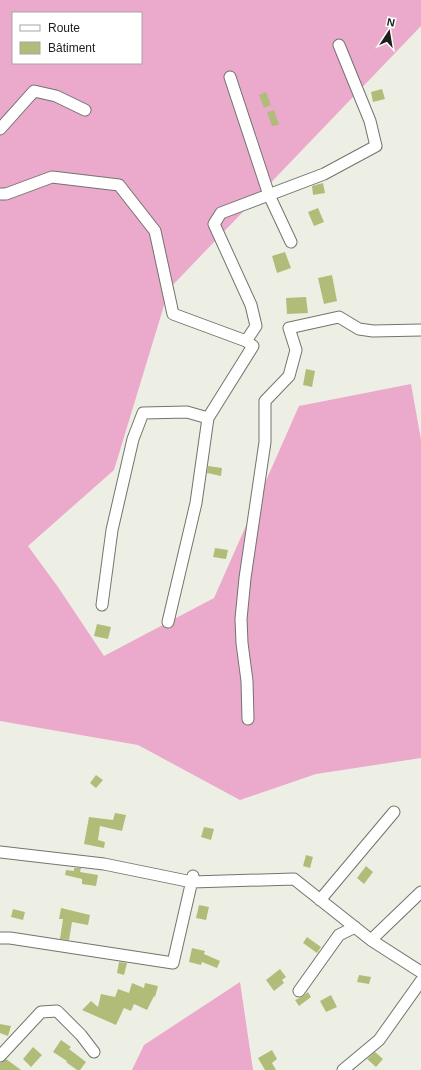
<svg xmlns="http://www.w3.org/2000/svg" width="421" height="1070" viewBox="0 0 421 1070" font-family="Helvetica,sans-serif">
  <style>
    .forest { fill: #eba9cc; fill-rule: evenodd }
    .building { fill: #b2bc79 }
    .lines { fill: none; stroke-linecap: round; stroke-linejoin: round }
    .minor-casing { stroke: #73746b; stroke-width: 13 }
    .minor { stroke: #fff; stroke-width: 11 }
  </style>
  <rect width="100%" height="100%" fill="#edefe5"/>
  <path class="forest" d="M 0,0 L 421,0 L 421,26 L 169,289 L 114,470 L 28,546 L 58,587 L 104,656 L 214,598 L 299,406 L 411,384 L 421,440 L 421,758 L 316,774 L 240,800 L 138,745 L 0,721 ZM 13,13 L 141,13 L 141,63 L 13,63 Z
    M 240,982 L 253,1070 L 132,1070 L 144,1045 Z"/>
  <path class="building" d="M 382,89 L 385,99 L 373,102 L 371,92 Z
    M 266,92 L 271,105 L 264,108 L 259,95 Z
    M 274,110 L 279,125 L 272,126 L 267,112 Z
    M 323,183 L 325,193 L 313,195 L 312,186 Z
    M 318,208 L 324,222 L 314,226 L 308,212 Z
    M 285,252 L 291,268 L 277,273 L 272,256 Z
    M 332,275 L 337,301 L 324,304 L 318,278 Z
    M 306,297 L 308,313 L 287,314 L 286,298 Z
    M 306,369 L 315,371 L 312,387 L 303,385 Z
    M 208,466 L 222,468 L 221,476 L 207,473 Z
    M 215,548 L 228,550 L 226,559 L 213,557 Z
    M 97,624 L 111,627 L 108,639 L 94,636 Z
    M 96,775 L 103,780 L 96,788 L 90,783 Z
    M 115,813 L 126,815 L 122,831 L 100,826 L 98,840 L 105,842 L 104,848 L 84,844 L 89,817 L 113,820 Z
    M 204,827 L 214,829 L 211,840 L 201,837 Z
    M 306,855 L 313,857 L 310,868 L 303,866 Z
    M 366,866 L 373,872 L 364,884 L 357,878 Z
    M 74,868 L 81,868 L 80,872 L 98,875 L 96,886 L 82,884 L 82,879 L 65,875 L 66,870 L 74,871 Z
    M 199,905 L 209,907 L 206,920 L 196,918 Z
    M 61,908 L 90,915 L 88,925 L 72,922 L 69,940 L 60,939 L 63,919 L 59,919 Z
    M 13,909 L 25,912 L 23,920 L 11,917 Z
    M 307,937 L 321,947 L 317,953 L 303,943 Z
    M 192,948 L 205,951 L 204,954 L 220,961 L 217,968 L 202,962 L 201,965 L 189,962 Z
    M 119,962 L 127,963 L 124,975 L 117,973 Z
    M 280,969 L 286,977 L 282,980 L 284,983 L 274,991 L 266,980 Z
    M 359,975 L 371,977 L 369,984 L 357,982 Z
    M 132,983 L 144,988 L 145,983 L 158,986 L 155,997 L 154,996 L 147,1010 L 134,1004 L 131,1011 L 124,1008 L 116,1025 L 82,1010 L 91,1001 L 98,1007 L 101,994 L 115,997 L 118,989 L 129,993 Z
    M 308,992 L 311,997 L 299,1006 L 295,1000 L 302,997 Z
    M 331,995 L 337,1007 L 326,1012 L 320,1001 Z
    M 0,1024 L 11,1026 L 8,1036 L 0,1033 Z
    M 61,1040 L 71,1047 L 69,1049 L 86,1062 L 80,1070 L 77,1070 L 66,1062 L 67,1061 L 53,1052 Z
    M 33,1047 L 42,1055 L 31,1067 L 23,1059 Z
    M 272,1050 L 277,1059 L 272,1063 L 276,1070 L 265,1070 L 258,1058 Z
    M 375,1052 L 383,1059 L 376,1067 L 367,1059 Z
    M 6,1059 L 21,1070 L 0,1070 L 0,1063 Z"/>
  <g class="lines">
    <g class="minor-casing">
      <path id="minor" d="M 230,77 L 269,195 L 291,242
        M 0,129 L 34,91 L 56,96 L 85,110
        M 0,194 L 6,194 L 52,177 L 119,185 L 155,231 L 173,314 L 246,341 L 253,346 L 208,418 L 196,503 L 168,622
        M 246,341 L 256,326 L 251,305 L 214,224 L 221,213 L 324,174 L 376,146 L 370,121 L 339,45
        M 102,605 L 112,530 L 133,439 L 143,413 L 187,412 L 208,418
        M 248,719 L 247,681 L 242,643 L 241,619 L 245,578 L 265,442 L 265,401 L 289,376 L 296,350 L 289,328 L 339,317 L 359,329 L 373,331 L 421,330
        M 0,852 L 104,864 L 192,882 L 294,879 L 371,940 L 421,972
        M 320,900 L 394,812
        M 0,938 L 10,938 L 173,963 L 193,876
        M 371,940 L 421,892
        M 299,991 L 339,935 L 355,927
        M 0,1056 L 41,1012 L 57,1011 L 81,1035 L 94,1052
        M 343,1070 L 379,1040 L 421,981"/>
    </g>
    <use href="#minor" class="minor"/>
  </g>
  <rect x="12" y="12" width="130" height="52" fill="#ffffff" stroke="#a5a5a3"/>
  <rect x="20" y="25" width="20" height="6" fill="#ffffff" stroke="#a5a5a3"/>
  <text x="48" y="32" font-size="12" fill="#1d1e1a">Route</text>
  <rect x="20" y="42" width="20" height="12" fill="#b2bc79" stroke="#a5a5a3"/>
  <text x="48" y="52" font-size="12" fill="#1d1e1a">Bâtiment</text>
  <g transform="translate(389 32) rotate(12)" stroke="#ffffff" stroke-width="3" paint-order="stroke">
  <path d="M0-3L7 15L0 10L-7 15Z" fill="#1d1e1a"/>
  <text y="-6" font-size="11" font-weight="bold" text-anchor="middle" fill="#1d1e1a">N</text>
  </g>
</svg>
